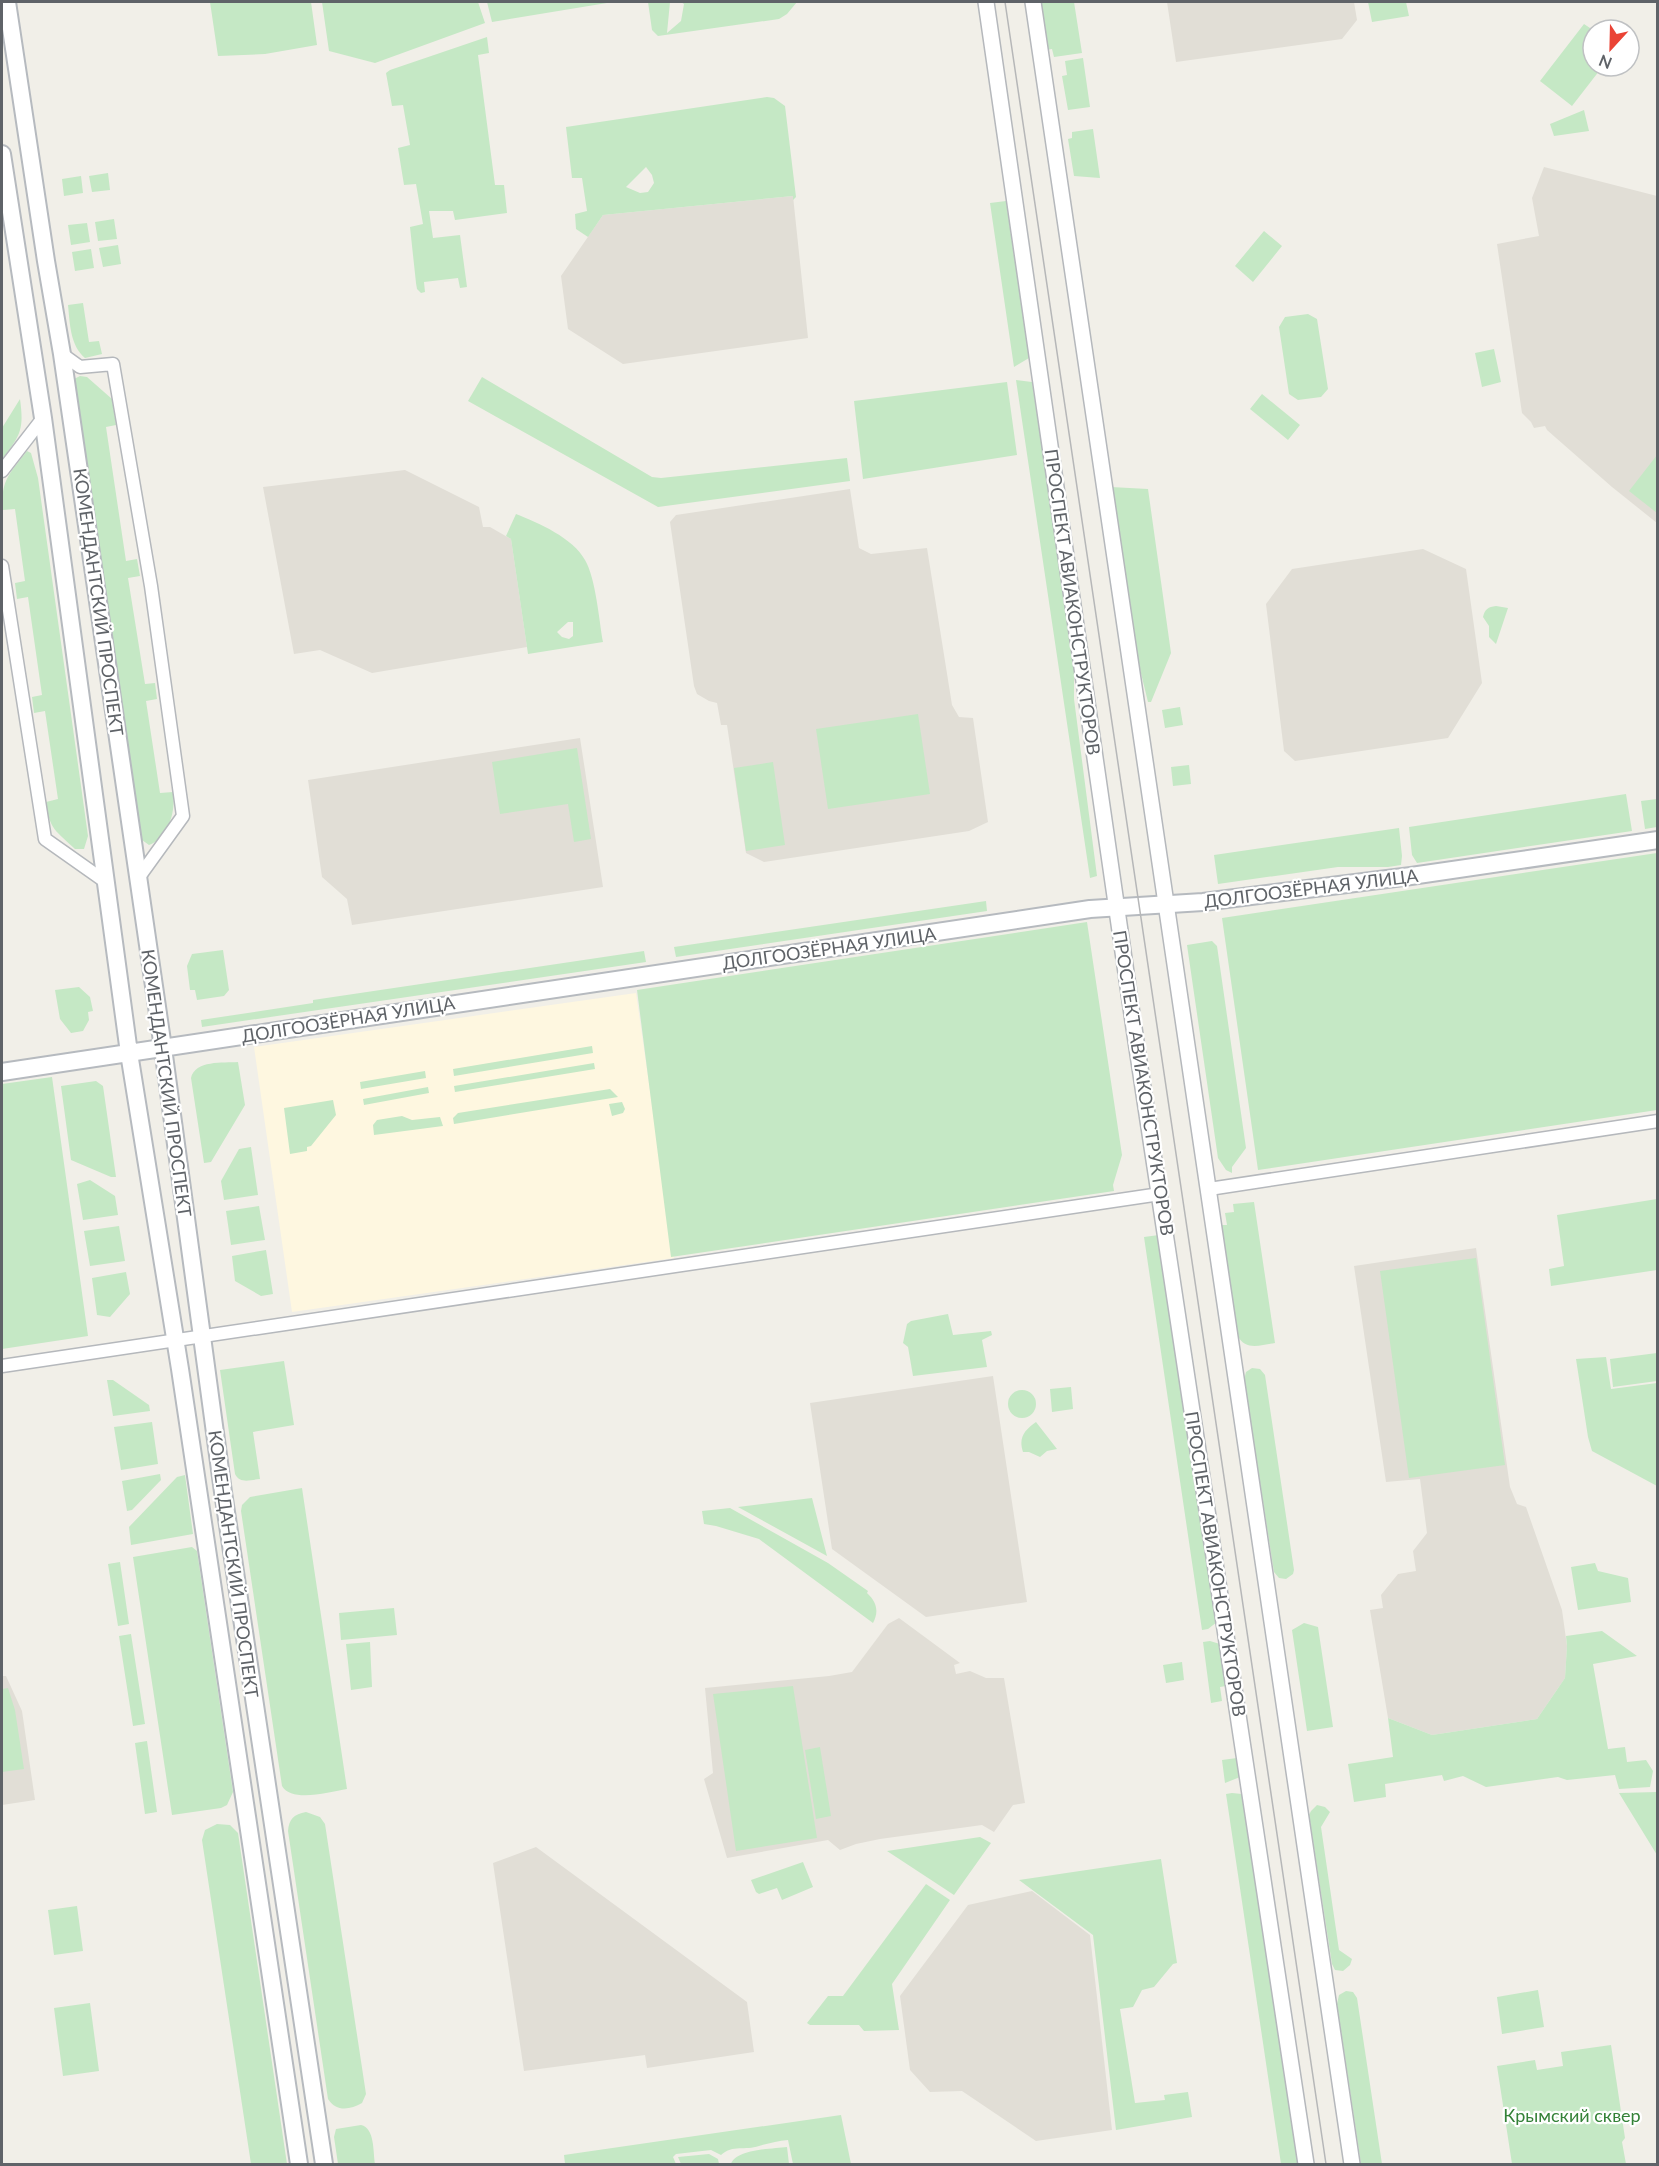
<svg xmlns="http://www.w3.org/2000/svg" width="1659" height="2166" viewBox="0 0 1659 2166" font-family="Lato,sans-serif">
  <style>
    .commercial { fill: #fef7e0 }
    .education { fill: #e1ded6 }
    .green { fill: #c5e8c5; fill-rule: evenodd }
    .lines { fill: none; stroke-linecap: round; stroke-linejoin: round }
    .minor-casing { stroke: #b5b8bc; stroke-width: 15 }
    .tertiary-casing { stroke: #b5b8bc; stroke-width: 18 }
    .secondary-casing { stroke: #b6babf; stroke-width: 20 }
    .minor { stroke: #fff; stroke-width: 12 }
    .tertiary { stroke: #fff; stroke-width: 15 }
    .secondary { stroke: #fff; stroke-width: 16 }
    .tram { stroke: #b6b7b8; stroke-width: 1.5 }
    .labels { text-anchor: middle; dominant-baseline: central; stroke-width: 4.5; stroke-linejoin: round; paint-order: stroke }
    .street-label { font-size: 18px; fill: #5f6368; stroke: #fff }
    .park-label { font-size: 18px; fill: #348238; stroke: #fff }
  </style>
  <rect width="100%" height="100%" fill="#f1efe8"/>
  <path class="commercial" d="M 636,993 L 674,1258 L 292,1312 L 254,1047 Z"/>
  <path class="education" d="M 1167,2 L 1354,2 L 1357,20 L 1342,39 L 1176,62 Z
    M 1544,167 L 1657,196 L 1657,523 L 1612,487 L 1547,430 L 1545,426 L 1534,428 L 1531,422 L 1522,413 L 1497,244 L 1539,236 L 1532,198 Z
    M 793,196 L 808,338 L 623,364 L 568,329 L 561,276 L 603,215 Z
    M 405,470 L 479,507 L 483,527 L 490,527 L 511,539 L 527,647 L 372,673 L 320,650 L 294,654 L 263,487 Z
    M 850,489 L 859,548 L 871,554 L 927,548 L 952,705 L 959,717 L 973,718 L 988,822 L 969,831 L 764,862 L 746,853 L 727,725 L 721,725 L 717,703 L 709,701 L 697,694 L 694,686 L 670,522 L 676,515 Z
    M 1423,549 L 1466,569 L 1482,683 L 1448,738 L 1295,761 L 1284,751 L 1266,604 L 1292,569 Z
    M 580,738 L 603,887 L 352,925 L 347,899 L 322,877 L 308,780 Z
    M 1476,1248 L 1510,1487 L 1517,1504 L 1526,1507 L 1562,1610 L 1567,1646 L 1565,1678 L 1537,1719 L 1432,1735 L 1388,1718 L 1370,1610 L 1383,1608 L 1381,1595 L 1398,1574 L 1416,1571 L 1413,1551 L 1427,1533 L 1420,1479 L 1386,1482 L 1354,1266 Z
    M 993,1376 L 1027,1602 L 926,1617 L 832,1549 L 810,1403 Z
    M 899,1618 L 960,1663 L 954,1665 L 956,1674 L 970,1671 L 986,1678 L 1004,1678 L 1025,1803 L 1013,1805 L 994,1832 L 982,1825 L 880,1839 L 856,1844 L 840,1850 L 828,1840 L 727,1858 L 704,1779 L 713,1773 L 705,1688 L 829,1676 L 852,1672 L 888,1624 Z
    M 2,1676 L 6,1676 L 22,1711 L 35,1800 L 2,1805 Z
    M 536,1847 L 747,2002 L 754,2052 L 647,2068 L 645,2055 L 524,2071 L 493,1863 Z
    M 1032,1891 L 1090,1935 L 1112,2130 L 1036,2141 L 962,2091 L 930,2092 L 910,2070 L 900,1996 L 968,1905 Z"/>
  <path class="green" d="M 210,2 L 311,2 L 317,45 L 265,54 L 218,56 Z
    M 322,2 L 478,2 L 485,23 L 375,63 L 329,51 Z
    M 487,2 L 613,2 L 492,22 Z
    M 648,2 L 670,2 L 667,33 L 681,21 L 684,4 L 681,2 L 797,2 L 787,14 L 779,19 L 658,36 L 652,30 Z
    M 1039,2 L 1074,2 L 1082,53 L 1054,57 L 1052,49 L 1046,50 Z
    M 1368,2 L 1406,2 L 1409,16 L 1372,22 Z
    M 1584,24 L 1593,30 L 1593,66 L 1603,66 L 1572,106 L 1540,81 Z
    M 487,37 L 489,53 L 478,55 L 495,185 L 504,185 L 507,213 L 455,220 L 453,211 L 429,211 L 433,238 L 460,235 L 467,287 L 460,288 L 458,278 L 424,282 L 425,292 L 421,293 L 417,289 L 416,283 L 410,227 L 423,224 L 416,184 L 404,185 L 398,148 L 410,145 L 403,105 L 392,106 L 386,73 L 390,70 Z
    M 1083,58 L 1090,107 L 1068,110 L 1062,76 L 1067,75 L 1065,61 Z
    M 767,97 L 774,98 L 785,106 L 796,197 L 793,200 L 793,196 L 603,215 L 588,237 L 576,229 L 575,214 L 587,211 L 582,178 L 572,178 L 566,127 ZM 646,167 L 652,175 L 654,183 L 648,192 L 640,193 L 626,187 Z
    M 1584,110 L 1589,131 L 1554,136 L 1550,124 Z
    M 1093,129 L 1100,178 L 1074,176 L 1068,139 L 1072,138 L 1072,132 Z
    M 108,173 L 110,190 L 92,192 L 89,176 Z
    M 81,176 L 83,193 L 64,196 L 62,179 Z
    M 1006,201 L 1029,358 L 1014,367 L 990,203 Z
    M 114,219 L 117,239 L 98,241 L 95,222 Z
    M 87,223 L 90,242 L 71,245 L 68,225 Z
    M 1264,231 L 1282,246 L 1253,282 L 1235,266 Z
    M 118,245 L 121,264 L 103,267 L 99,248 Z
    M 91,249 L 94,268 L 75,271 L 72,252 Z
    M 83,303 L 89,342 L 99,341 L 102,354 L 85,358 C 70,345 70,324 68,305 Z
    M 1308,314 L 1317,319 L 1328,389 L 1321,397 L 1298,400 L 1289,394 L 1279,327 L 1285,317 Z
    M 1494,349 L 1501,382 L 1482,387 L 1475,353 Z
    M 80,376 L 87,377 L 112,399 L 116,425 L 106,427 L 126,561 L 137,559 L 140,576 L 128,578 L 145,684 L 155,683 L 157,699 L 146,701 L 160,793 L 173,792 C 176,810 169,838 149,845 L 142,840 L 72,384 L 74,379 Z
    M 482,377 L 652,477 L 661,478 L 847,458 L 850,481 L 658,507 L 468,401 Z
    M 1016,380 L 1032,382 L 1074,658 L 1074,699 L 1097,876 L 1090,878 Z
    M 1007,382 L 1017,455 L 863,479 L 854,401 Z
    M 1262,394 L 1300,425 L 1288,440 L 1250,409 Z
    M 20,399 C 24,429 21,435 2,459 L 2,428 Z
    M 27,451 L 31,453 L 38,478 L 88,836 L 84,849 L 75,849 C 56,831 49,829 46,802 L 58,799 L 45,711 L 34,713 L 32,697 L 42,695 L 28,597 L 17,599 L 15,583 L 25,581 L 15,509 L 3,510 C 0,481 10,473 27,451 Z
    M 1657,455 L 1657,513 L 1629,491 Z
    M 1111,487 L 1148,489 L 1171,653 L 1151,702 L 1148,702 L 1136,653 Z
    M 516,514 C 539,523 573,538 585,560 C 596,579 599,620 603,642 L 528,654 L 511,539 L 506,536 ZM 568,622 L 573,622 L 573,636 L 569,639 L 562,637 L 557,632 Z
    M 1496,606 L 1508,608 L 1496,644 L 1489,637 L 1489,626 L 1483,617 C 1485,609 1488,607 1496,606 Z
    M 1180,707 L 1183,725 L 1165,728 L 1162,710 Z
    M 918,714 L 930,794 L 828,809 L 816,729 Z
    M 577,748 L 591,839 L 574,842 L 568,804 L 500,814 L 492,762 Z
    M 773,762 L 785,845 L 746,851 L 734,768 Z
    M 1189,765 L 1191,784 L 1173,786 L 1171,767 Z
    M 1626,794 L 1632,831 L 1417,863 L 1412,855 L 1409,827 Z
    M 1657,799 L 1657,827 L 1645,829 L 1641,801 Z
    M 1399,828 L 1402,856 L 1401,865 L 1388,867 L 1338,867 L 1218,884 L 1214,855 Z
    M 1657,853 L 1657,1110 L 1258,1170 L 1222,918 Z
    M 986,901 L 987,911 L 676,957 L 674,947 Z
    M 1087,922 L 1122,1155 L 1113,1185 L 1114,1191 L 671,1257 L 637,990 Z
    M 1212,941 L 1217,946 L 1246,1148 L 1232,1167 L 1232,1173 L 1226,1170 L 1218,1158 L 1187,945 Z
    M 223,950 L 229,990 L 224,996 L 197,1000 L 195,990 L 190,990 L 187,966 L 192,954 Z
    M 644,951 L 646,962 L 202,1027 L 201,1020 L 313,1003 L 313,1000 Z
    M 79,987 L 90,997 L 93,1011 L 88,1012 L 89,1020 L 83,1031 L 71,1033 L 60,1019 L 55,990 Z
    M 592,1046 L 593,1053 L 454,1076 L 453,1069 Z
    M 238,1062 L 245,1105 L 211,1162 L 204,1163 L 191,1078 C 195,1060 223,1063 238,1062 Z
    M 594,1063 L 595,1069 L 455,1092 L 454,1086 Z
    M 425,1071 L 426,1078 L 361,1089 L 360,1082 Z
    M 52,1077 L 88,1336 L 2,1349 L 2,1084 Z
    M 96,1081 L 103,1086 L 116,1177 L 111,1177 L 71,1160 L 61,1086 Z
    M 428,1087 L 429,1093 L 364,1105 L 363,1099 Z
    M 610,1089 L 618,1097 L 454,1124 L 453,1118 L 458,1113 Z
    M 333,1100 L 336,1115 L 311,1146 L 307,1147 L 307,1151 L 290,1154 L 284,1108 Z
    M 622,1102 L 625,1109 L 623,1113 L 612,1116 L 609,1104 Z
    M 402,1116 L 412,1120 L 440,1117 L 443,1126 L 374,1135 L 373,1125 L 377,1120 Z
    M 251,1147 L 258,1195 L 224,1200 L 221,1181 L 239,1149 Z
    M 90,1180 L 115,1196 L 118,1215 L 83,1220 L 77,1184 Z
    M 1657,1199 L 1657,1270 L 1551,1286 L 1549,1269 L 1564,1266 L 1557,1215 Z
    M 1254,1202 L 1275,1343 C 1261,1345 1245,1351 1238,1336 L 1221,1225 L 1227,1225 L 1225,1213 L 1234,1212 L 1233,1204 Z
    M 259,1206 L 265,1240 L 231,1245 L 226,1211 Z
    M 119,1226 L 125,1261 L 90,1266 L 84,1231 Z
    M 1159,1235 L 1217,1622 L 1208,1629 L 1202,1630 L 1144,1237 Z
    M 266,1250 L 273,1294 L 261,1296 L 235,1281 L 232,1256 Z
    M 1476,1258 L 1505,1465 L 1409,1478 L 1380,1271 Z
    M 126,1272 L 130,1294 L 110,1317 L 97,1315 L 92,1278 Z
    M 948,1314 L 953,1335 L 991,1331 L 992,1335 L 982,1340 L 987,1367 L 913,1376 L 908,1347 L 903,1343 L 907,1324 L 911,1321 Z
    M 1657,1353 L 1657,1381 L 1613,1387 L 1610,1359 Z
    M 1606,1357 L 1611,1389 L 1657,1383 L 1657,1486 L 1592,1451 L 1588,1437 L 1576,1359 Z
    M 284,1361 L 294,1425 L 253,1432 L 260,1479 C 250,1480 240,1484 235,1474 L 220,1370 Z
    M 1252,1368 L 1260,1369 L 1265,1375 L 1294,1570 L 1293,1574 L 1286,1579 L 1279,1578 L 1274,1572 L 1244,1380 L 1246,1372 Z
    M 107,1380 L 113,1380 L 149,1405 L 150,1411 L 113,1416 Z
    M 1071,1387 L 1073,1409 L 1052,1412 L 1050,1389 Z
    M1008 1404a14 14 0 1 1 28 0a14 14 0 1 1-28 0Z
    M 152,1422 L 158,1464 L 121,1470 L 114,1427 Z
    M 1036,1422 L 1057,1449 L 1047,1451 L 1040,1457 L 1029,1452 L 1023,1452 C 1018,1437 1025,1430 1036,1422 Z
    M 160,1474 L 161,1480 L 132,1510 L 127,1511 L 122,1481 Z
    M 185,1475 L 193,1534 L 131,1545 L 129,1527 L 177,1477 Z
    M 302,1488 L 347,1789 C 329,1792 292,1803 282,1786 L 241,1511 L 242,1505 L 250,1497 Z
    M 812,1498 L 827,1556 L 738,1507 Z
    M 730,1508 L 828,1563 L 868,1591 L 867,1593 C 877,1602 879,1612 873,1623 L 759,1539 L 716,1526 L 704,1524 L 702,1511 Z
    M 192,1547 L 197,1551 L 233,1792 L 227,1805 L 221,1808 L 172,1815 L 133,1557 Z
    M 120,1562 L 129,1624 L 118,1626 L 108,1564 Z
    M 1595,1563 L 1598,1571 L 1628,1578 L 1631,1602 L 1578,1610 L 1571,1567 Z
    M 394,1608 L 397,1635 L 341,1640 L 339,1613 Z
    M 1304,1623 L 1318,1627 L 1333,1727 L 1307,1731 L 1292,1630 Z
    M 1602,1631 L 1637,1656 L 1593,1664 L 1608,1749 L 1625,1747 L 1627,1762 L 1646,1760 L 1653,1771 L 1650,1787 L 1619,1789 L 1615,1775 L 1567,1780 L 1558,1777 L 1486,1787 L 1463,1776 L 1444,1781 L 1442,1775 L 1385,1784 L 1386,1797 L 1354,1802 L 1348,1764 L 1393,1757 L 1388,1718 L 1432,1735 L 1537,1719 L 1565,1678 L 1567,1646 L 1566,1636 Z
    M 131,1634 L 145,1724 L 133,1726 L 119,1636 Z
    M 1210,1641 L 1220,1644 L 1226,1686 L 1220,1687 L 1222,1701 L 1211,1703 L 1203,1642 Z
    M 370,1642 L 372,1687 L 351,1690 L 346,1644 Z
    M 1182,1662 L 1184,1680 L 1166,1683 L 1163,1665 Z
    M 793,1686 L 817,1838 L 736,1851 L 713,1694 Z
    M 8,1688 L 15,1710 L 24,1769 L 2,1772 L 2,1689 Z
    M 147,1741 L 157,1812 L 145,1814 L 135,1743 Z
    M 820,1747 L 831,1816 L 816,1819 L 805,1750 Z
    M 1237,1758 L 1240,1777 L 1225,1783 L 1222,1760 Z
    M 1657,1792 L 1658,1792 L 1657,1855 L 1619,1793 Z
    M 1232,1793 L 1242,1794 L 1298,2163 L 1297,2164 L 1281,2164 L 1226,1794 Z
    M 1317,1805 L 1325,1807 L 1330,1812 L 1321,1827 L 1339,1950 L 1352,1959 L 1350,1965 L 1343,1971 L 1335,1970 L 1332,1964 L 1309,1815 L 1311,1811 Z
    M 306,1812 L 320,1817 L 325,1824 L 366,2094 L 362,2103 C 350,2110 336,2112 328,2099 L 288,1831 C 289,1819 294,1814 306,1812 Z
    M 217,1824 L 230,1825 L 238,1833 L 287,2164 L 251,2164 L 202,1840 L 205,1830 Z
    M 980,1837 L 991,1843 L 954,1895 L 887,1851 Z
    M 1161,1859 L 1177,1963 L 1173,1964 L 1154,1987 L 1142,1990 L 1133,2007 L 1120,2009 L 1135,2103 L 1165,2100 L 1164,2095 L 1188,2092 L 1192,2117 L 1116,2130 L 1093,1935 L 1019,1880 Z
    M 803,1862 L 813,1887 L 782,1900 L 777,1888 L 759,1894 L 756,1892 L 751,1880 Z
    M 926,1884 L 950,1900 L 892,1984 L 899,2030 L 864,2031 L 859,2025 L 810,2025 L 807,2023 L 828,1996 L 843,1996 Z
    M 77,1906 L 83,1951 L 54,1955 L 48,1910 Z
    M 1538,1990 L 1544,2027 L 1502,2034 L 1497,1997 Z
    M 1346,1991 L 1353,1992 L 1357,1998 L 1382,2164 L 1361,2164 L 1337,2004 L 1339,1995 Z
    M 90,2003 L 99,2071 L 63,2076 L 54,2008 Z
    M 1611,2045 L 1625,2138 L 1622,2142 L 1626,2164 L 1512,2164 L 1497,2066 L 1535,2060 L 1537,2070 L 1563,2066 L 1561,2052 Z
    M 841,2115 L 851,2164 L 793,2164 L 788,2140 C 778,2141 769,2143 759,2146 C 745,2151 733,2144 721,2155 L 711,2150 L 676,2154 L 673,2157 L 676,2164 L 565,2164 L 564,2155 Z
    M 361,2125 C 375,2128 373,2152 375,2164 L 338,2164 L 334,2137 L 336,2129 Z
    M 787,2147 L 789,2164 L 731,2164 C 736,2149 772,2149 787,2147 Z
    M 709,2154 L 718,2159 L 719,2164 L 681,2164 L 678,2157 Z"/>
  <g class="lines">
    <g class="minor-casing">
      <path id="minor" d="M 62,354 L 80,367 L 113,364 L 151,586 L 183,816 L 139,877
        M 2,471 L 43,418
        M 2,566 L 45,839 L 106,882
        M 1209,1189 L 1658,1121
        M 2,1366 L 1160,1194"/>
    </g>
    <g class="tertiary-casing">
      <path id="tertiary" d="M 986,2 L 1134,1028 L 1306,2164
        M 1033,2 L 1352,2164"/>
    </g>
    <g class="secondary-casing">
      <path id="secondary" d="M 7,2 L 46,261 L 62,354 L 163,1048 L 223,1492 L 324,2164
        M 2,154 L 43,418 L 129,1053 L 180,1369 L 299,2164
        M 2,1072 L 1090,909 L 1203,902 L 1411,876 L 1658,840"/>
    </g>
    <use href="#minor" class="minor"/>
    <use href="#tertiary" class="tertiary"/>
    <use href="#secondary" class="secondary"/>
    <path class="tram" d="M 1005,2 L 1326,2164"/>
  </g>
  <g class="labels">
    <g class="street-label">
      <text transform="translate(99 602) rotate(82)">КОМЕНДАНТСКИЙ ПРОСПЕКТ</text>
      <text transform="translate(1073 602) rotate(82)">ПРОСПЕКТ АВИАКОНСТРУКТОРОВ</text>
      <text transform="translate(1311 888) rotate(-7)">ДОЛГООЗЁРНАЯ УЛИЦА</text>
      <text transform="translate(829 948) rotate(-8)">ДОЛГООЗЁРНАЯ УЛИЦА</text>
      <text transform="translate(348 1019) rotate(-9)">ДОЛГООЗЁРНАЯ УЛИЦА</text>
      <text transform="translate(167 1083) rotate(82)">КОМЕНДАНТСКИЙ ПРОСПЕКТ</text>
      <text transform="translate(1144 1083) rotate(81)">ПРОСПЕКТ АВИАКОНСТРУКТОРОВ</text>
      <text transform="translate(234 1564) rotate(82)">КОМЕНДАНТСКИЙ ПРОСПЕКТ</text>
      <text transform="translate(1216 1564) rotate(81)">ПРОСПЕКТ АВИАКОНСТРУКТОРОВ</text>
    </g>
    <g class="park-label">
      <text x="1572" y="2115">Крымский сквер</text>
    </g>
  </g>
  <rect width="1659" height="2166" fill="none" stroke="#5f6368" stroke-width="6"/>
  <g transform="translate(1611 48) rotate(202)"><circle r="28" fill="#ffffff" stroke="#bfc1c3" stroke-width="1.5"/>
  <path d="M0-4.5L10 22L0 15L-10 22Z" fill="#ea4335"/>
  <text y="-9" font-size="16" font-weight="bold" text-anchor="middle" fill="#5f6368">N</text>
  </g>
</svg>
